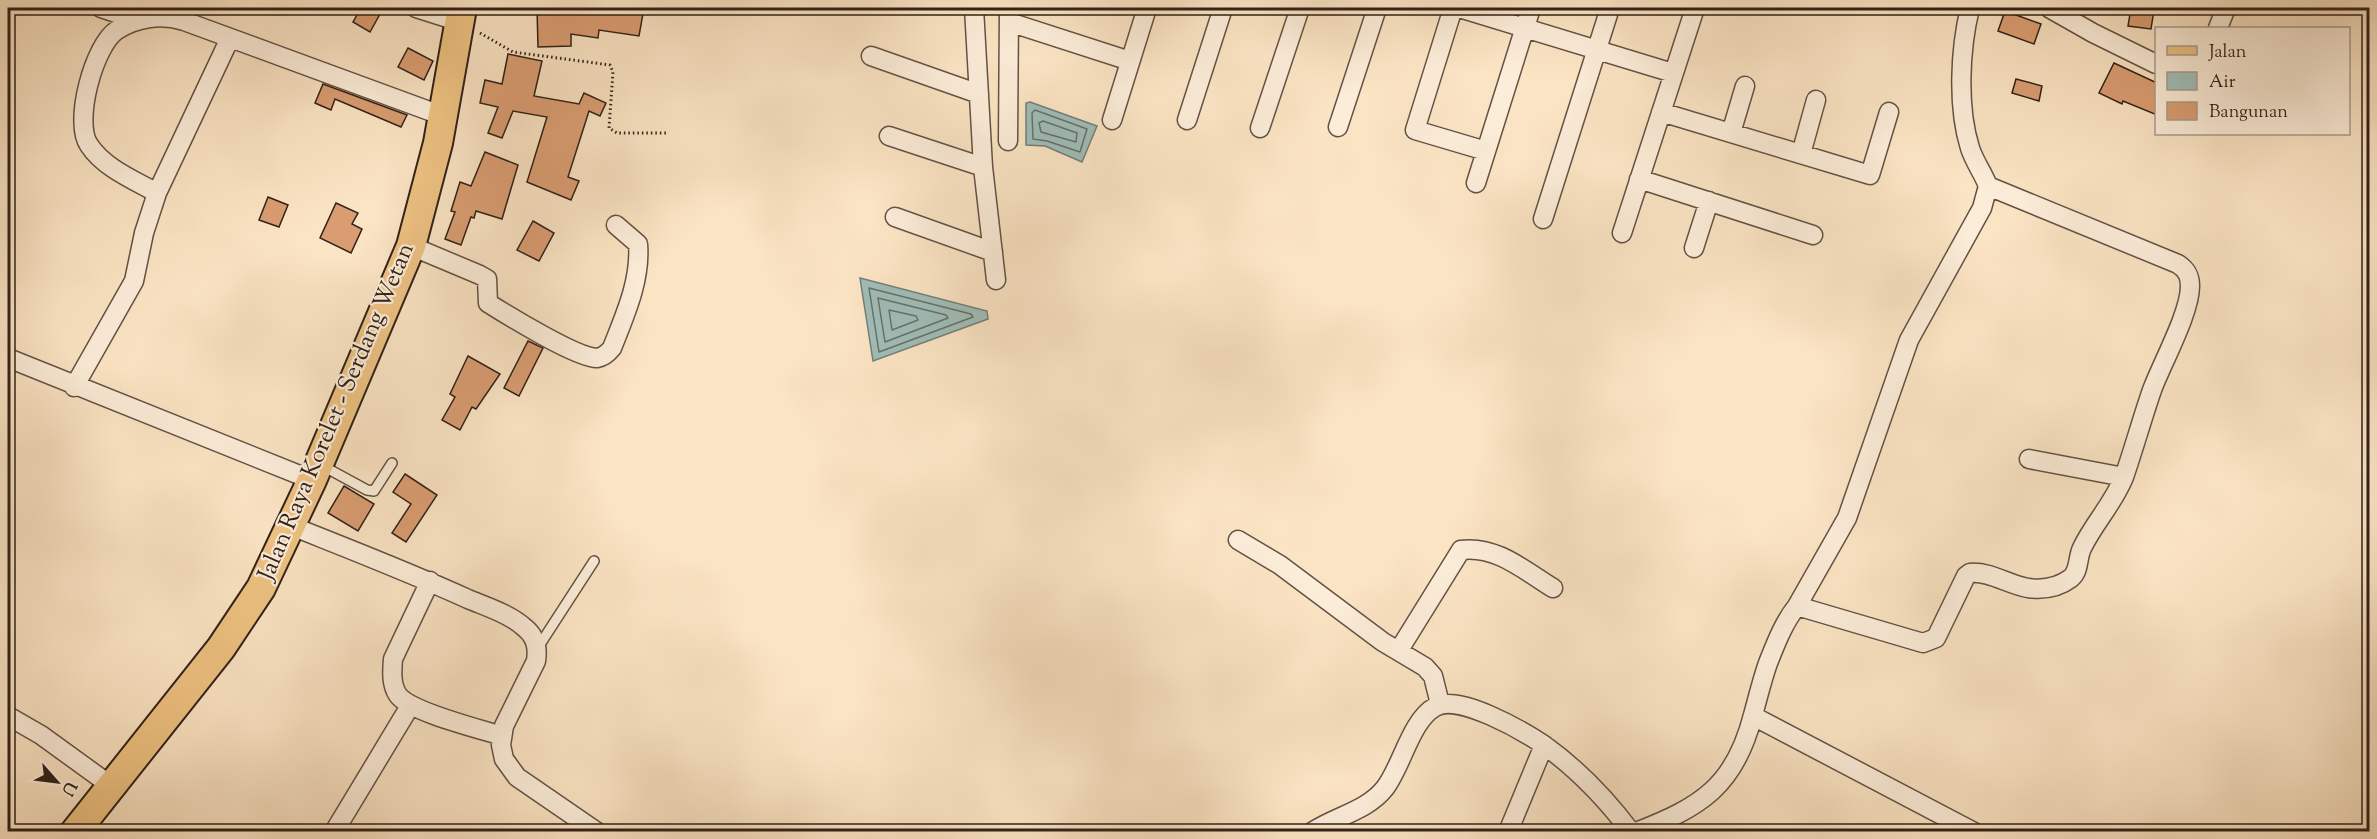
<svg xmlns="http://www.w3.org/2000/svg" width="2377" height="839" viewBox="0 0 2377 839" font-family="'Sorts Mill Goudy',serif">
  <style>
    .water { fill: #9fbeb9; stroke: #737f79; stroke-width: 1.5 }
    .lines { fill: none; stroke-linecap: round; stroke-linejoin: round }
    .shore { stroke: #687069; stroke-width: 1.5 }
    .building { fill: #da9d72; stroke: #302119; stroke-width: 1.5 }
    .service-casing { stroke: #635244; stroke-width: 12 }
    .minor-casing { stroke: #635244; stroke-width: 21 }
    .primary-casing { stroke: #302119; stroke-width: 32 }
    .path { stroke: #302119; stroke-width: 3; stroke-dasharray: 1.5 3; stroke-linecap: butt }
    .service { stroke: #fcedd9; stroke-width: 9 }
    .minor { stroke: #fcedd9; stroke-width: 18 }
    .primary { stroke: #eec282; stroke-width: 28 }
    .labels { text-anchor: middle; dominant-baseline: central; stroke-width: 4.5; stroke-linejoin: round; paint-order: stroke }
    .street-label { font-size: 24px; fill: #302119; stroke: #fcedd9 }
  </style>
  <rect width="100%" height="100%" fill="#fbe4c4"/>
  <filter id="stains"><feTurbulence type="fractalNoise" baseFrequency=".00333" numOctaves="4"/><feColorMatrix values="0 0 0 0 .2 0 0 0 0 .09 0 0 0 0 .02 0 0 0 .5 -.17"/></filter>
  <radialGradient id="worn" r=".72"><stop offset=".6" stop-color="#630" stop-opacity="0"/><stop offset="1" stop-color="#630" stop-opacity=".3"/></radialGradient>
  <path class="water" d="M 1030,102 L 1097,126 L 1082,162 L 1045,146 L 1026,145 L 1026,103 Z
    M 860,278 L 987,311 L 988,319 L 873,361 Z"/>
  <g class="lines">
    <path class="shore" d="M 1035,110 L 1087,129 L 1080,152 L 1047,141 L 1033,139 L 1032,113 Z
      M 1043,121 L 1077,133 L 1076,142 L 1041,132 L 1039,123 Z
      M 869,288 L 971,314 L 973,317 L 879,352 Z
      M 878,298 L 946,315 L 948,318 L 885,342 Z
      M 889,310 L 916,316 L 918,320 L 892,330 Z"/>
  </g>
  <path class="building" d="M 361,8 L 369,8 L 380,14 L 370,32 L 353,22 Z
    M 537,8 L 644,8 L 639,36 L 599,30 L 598,38 L 571,34 L 571,46 L 538,47 Z
    M 2131,8 L 2154,10 L 2151,29 L 2128,26 Z
    M 2005,11 L 2041,24 L 2034,44 L 1998,31 Z
    M 408,48 L 433,61 L 424,80 L 398,67 Z
    M 508,54 L 542,61 L 534,96 L 579,104 L 584,93 L 606,103 L 600,116 L 589,111 L 568,177 L 579,181 L 571,200 L 527,182 L 547,117 L 513,111 L 502,138 L 488,133 L 498,107 L 480,103 L 485,80 L 502,84 Z
    M 2114,63 L 2157,83 L 2157,115 L 2123,101 L 2122,104 L 2099,93 Z
    M 2016,79 L 2042,86 L 2039,101 L 2012,93 Z
    M 323,84 L 407,115 L 401,127 L 335,99 L 331,110 L 315,103 Z
    M 485,152 L 518,165 L 502,219 L 476,211 L 474,218 L 471,217 L 461,245 L 445,239 L 455,212 L 451,211 L 460,182 L 471,186 Z
    M 268,197 L 288,205 L 279,227 L 259,220 Z
    M 336,203 L 358,213 L 352,224 L 362,229 L 351,253 L 320,238 Z
    M 533,221 L 554,233 L 539,261 L 517,250 Z
    M 528,341 L 543,348 L 519,396 L 504,388 Z
    M 468,356 L 500,374 L 476,409 L 472,407 L 460,430 L 442,420 L 455,397 L 450,394 Z
    M 405,474 L 437,495 L 406,542 L 392,533 L 411,504 L 393,492 Z
    M 344,486 L 374,504 L 358,531 L 328,513 Z"/>
  <g class="lines">
    <g class="service-casing">
      <path id="service" d="M 321,465 L 367,490 L 374,491 L 392,463
        M 537,649 L 594,561"/>
    </g>
    <g class="minor-casing">
      <path id="minor" d="M 101,8 L 137,20
        M 416,8 L 460,22
        M 974,8 L 983,167 L 996,280
        M 1453,8 L 1415,130 L 1486,151
        M 1459,8 L 1673,73
        M 2049,8 L 2093,33 L 2156,64
        M 1009,22 L 1130,61
        M 2218,28 L 2226,8
        M 871,56 L 979,94
        M 1661,112 L 1870,175 L 1889,112
        M 1112,120 L 1147,8
        M 1187,120 L 1223,8
        M 1338,127 L 1377,8
        M 1260,128 L 1300,8
        M 1731,133 L 1745,86
        M 889,136 L 983,167
        M 1008,141 L 1009,8
        M 1801,154 L 1816,100
        M 1639,179 L 1813,235
        M 1476,183 L 1531,8
        M 1988,186 L 2178,264 C 2187,270 2190,276 2190,286 C 2190,313 2162,363 2152,390 C 2142,419 2134,448 2124,477 L 2029,459
        M 157,193 C 134,180 104,168 89,145 C 73,122 94,45 117,30 C 137,17 162,14 184,21 L 443,116
        M 895,217 L 993,252
        M 1543,219 L 1610,8
        M 1622,233 L 1695,8
        M 411,246 L 480,275 L 487,279 L 488,303 C 507,315 577,358 597,358 C 604,357 608,353 612,348 C 625,315 641,280 638,244 L 616,225
        M 1694,248 L 1709,201
        M 8,358 L 312,480
        M 74,387 L 134,281 L 144,233 L 157,193 L 230,38
        M 289,525 C 349,549 409,572 468,599 C 487,607 510,614 525,628 C 536,637 538,648 536,661 L 504,726 L 501,745 L 504,759 L 517,777 L 597,832
        M 1238,540 L 1280,565 L 1383,642 L 1425,667 L 1433,676 L 1440,704
        M 430,581 L 393,659 C 392,671 391,685 398,695 C 410,712 480,729 502,736
        M 1797,606 L 1923,643 L 1936,638 L 1966,576 L 1970,573 C 1990,571 2009,585 2028,588 C 2043,590 2059,587 2071,578 C 2080,570 2077,558 2082,548 C 2094,523 2113,504 2124,477
        M 1399,650 L 1461,550 C 1496,545 1525,571 1553,588
        M 8,716 L 41,735 L 110,785
        M 1753,716 L 1974,832
        M 334,832 L 410,706
        M 1312,832 C 1336,816 1367,811 1385,788 C 1402,766 1411,720 1435,707 C 1458,693 1523,731 1544,745 C 1576,768 1607,800 1631,832
        M 1508,832 L 1544,745
        M 1636,832 C 1701,807 1735,786 1753,715 C 1758,697 1762,680 1768,663 C 1776,643 1784,622 1797,606 L 1847,518 L 1909,340 L 1982,208 L 1988,186 C 1983,173 1974,161 1970,148 C 1957,107 1960,49 1970,8"/>
    </g>
    <g class="primary-casing">
      <path id="primary" d="M 75,832 L 221,648 L 261,588 L 312,480 L 411,246 L 438,143 L 462,8"/>
    </g>
    <path class="path" d="M 480,33 L 513,52 L 610,65 L 613,72 L 609,128 L 617,133 L 667,133"/>
    <use href="#service" class="service"/>
    <use href="#minor" class="minor"/>
    <use href="#primary" class="primary"/>
  </g>
  <g class="labels">
    <g class="street-label">
      <text transform="translate(337 412) rotate(-67)">Jalan Raya Korelet - Serdang Wetan</text>
    </g>
  </g>
  <rect width="2377" height="839" fill="none" stroke="#fbe4c4" stroke-width="30"/>
  <rect x="9" y="9" width="2359" height="821" fill="none" stroke="#302119" stroke-width="3"/>
  <rect x="15" y="15" width="2347" height="809" fill="none" stroke="#302119" stroke-width="1.5"/>
  <rect x="2155" y="27" width="195" height="108" fill="#fcedd9" stroke="#aa9b8c" stroke-width="1.5"/>
  <rect x="2167" y="46" width="30" height="9" fill="#eec282" stroke="#aa9b8c" stroke-width="1.5"/>
  <text x="2209" y="57" font-size="18" fill="#302119">Jalan</text>
  <rect x="2167" y="72" width="30" height="18" fill="#9fbeb9" stroke="#aa9b8c" stroke-width="1.5"/>
  <text x="2209" y="87" font-size="18" fill="#302119">Air</text>
  <rect x="2167" y="102" width="30" height="18" fill="#da9d72" stroke="#aa9b8c" stroke-width="1.5"/>
  <text x="2209" y="117" font-size="18" fill="#302119">Bangunan</text>
  <g transform="translate(57 782) rotate(118)" stroke="#fcedd9" stroke-width="4.5" paint-order="stroke">
  <path d="M0-4.5L10 22L0 15L-10 22Z" fill="#302119"/>
  <text y="-9" font-size="16" font-weight="bold" text-anchor="middle" fill="#302119">U</text>
  </g>
  <rect width="100%" height="100%" filter="url(#stains)"/>
  <rect width="100%" height="100%" fill="url(#worn)"/>
</svg>
